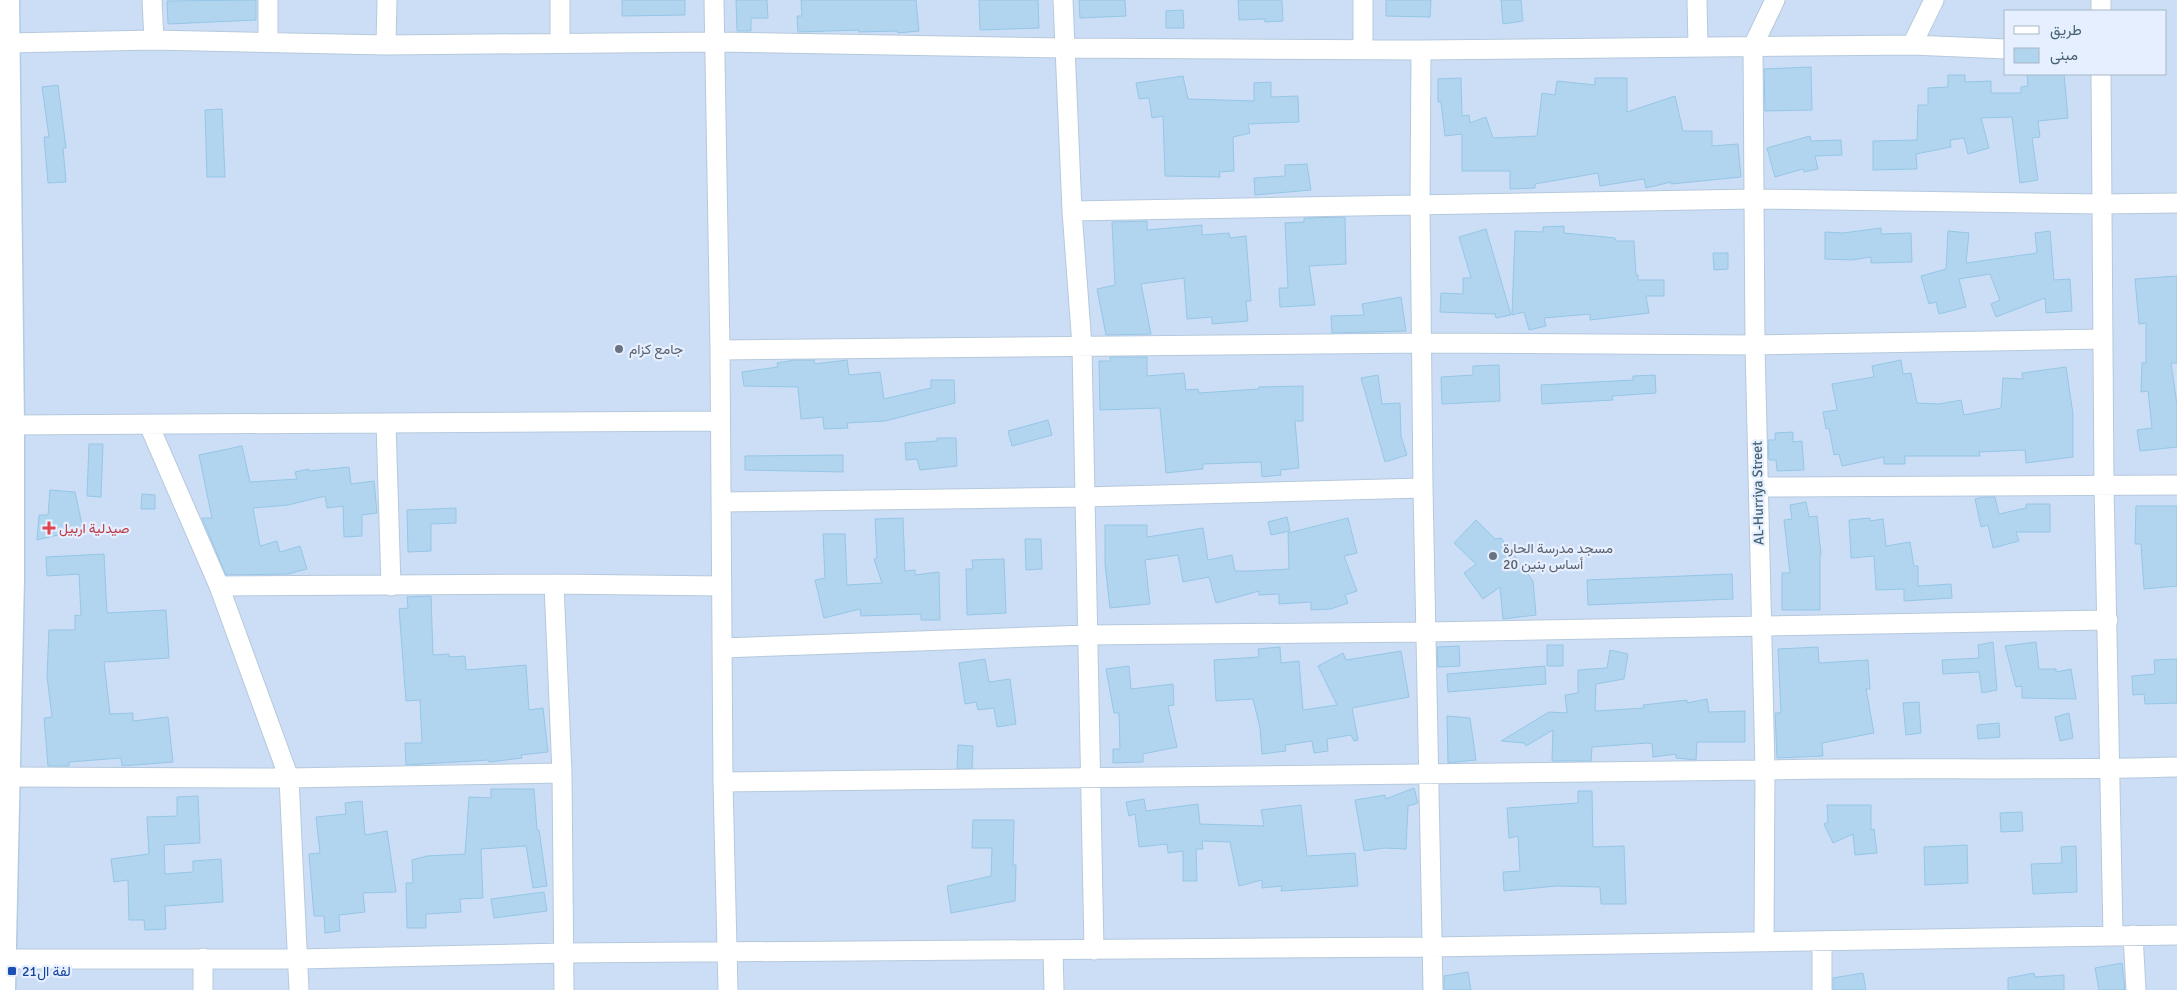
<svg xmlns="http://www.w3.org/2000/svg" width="2177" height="990" viewBox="0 0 2177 990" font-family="Signika,Vazirmatn,sans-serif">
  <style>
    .residential { fill: #ccdef5; fill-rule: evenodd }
    .building { fill: #b1d5ee; stroke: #95c6e7 }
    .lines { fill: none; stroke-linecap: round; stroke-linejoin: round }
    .street-casing { stroke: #b5c9dc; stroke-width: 21 }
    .secondary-casing { stroke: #b3cbe1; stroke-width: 29 }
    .street { stroke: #fff; stroke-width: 19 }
    .secondary { stroke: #fff; stroke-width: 26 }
    .worship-dot { fill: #6b7280; stroke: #e5efff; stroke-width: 2 }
    .health-dot { fill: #e0444e; stroke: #e5efff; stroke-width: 2 }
    .transit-dot { fill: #1a4fb4; stroke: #e5efff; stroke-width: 2 }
    .labels { text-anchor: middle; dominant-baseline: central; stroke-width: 4.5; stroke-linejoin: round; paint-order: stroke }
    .worship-label { font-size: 14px; fill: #5b616d; stroke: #e5efff; text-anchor: start }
    .street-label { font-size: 14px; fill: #466373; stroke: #e5efff }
    .health-label { font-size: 14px; fill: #be3a42; stroke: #e5efff; text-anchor: start }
    .transit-label { font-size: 14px; fill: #164399; stroke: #e5efff; text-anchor: start }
  </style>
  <rect width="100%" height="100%" fill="#deeafd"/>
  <path class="residential" d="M 0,0 L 2177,0 L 2177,990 L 0,990 ZM 2006,11 L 2166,11 L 2166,74 L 2006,74 Z"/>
  <path class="building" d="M 256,0 L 256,20 L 168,24 L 167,1 Z
    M 622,0 L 685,0 L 685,15 L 622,16 Z
    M 736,0 L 767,0 L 768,18 L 751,18 L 751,31 L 737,31 Z
    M 801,0 L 916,0 L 919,31 L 898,33 L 897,31 L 859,32 L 859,30 L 798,32 L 797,16 L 802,16 Z
    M 979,0 L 1038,0 L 1039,28 L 980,30 Z
    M 1079,0 L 1125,0 L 1126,16 L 1080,18 Z
    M 1238,0 L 1282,0 L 1283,21 L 1265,22 L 1265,19 L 1239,20 Z
    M 1386,0 L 1431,0 L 1430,17 L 1386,16 Z
    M 1501,0 L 1521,0 L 1523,21 L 1503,24 Z
    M 1183,10 L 1184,28 L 1166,28 L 1166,11 Z
    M 1811,67 L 1812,110 L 1765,111 L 1764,69 Z
    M 2027,74 L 2064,74 L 2068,118 L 2038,121 L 2040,137 L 2032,138 L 2038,180 L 2020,183 L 2012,117 L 1981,118 L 1989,148 L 1968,154 L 1964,138 L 1950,140 L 1951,147 L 1916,154 L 1917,169 L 1873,170 L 1873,141 L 1917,140 L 1918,105 L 1928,105 L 1928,88 L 1948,87 L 1948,75 L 1965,75 L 1965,82 L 1991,81 L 1991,93 L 2021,93 L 2021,87 L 2028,86 Z
    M 1183,76 L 1188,99 L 1254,101 L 1254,83 L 1271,82 L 1271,97 L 1298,96 L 1299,122 L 1248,124 L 1250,133 L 1233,137 L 1234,171 L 1219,172 L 1220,177 L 1165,176 L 1163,116 L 1152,118 L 1149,98 L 1139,99 L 1136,83 Z
    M 1461,78 L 1462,116 L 1469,115 L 1470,123 L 1486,117 L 1493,138 L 1537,136 L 1542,93 L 1555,95 L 1557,81 L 1595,85 L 1595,78 L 1627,78 L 1627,112 L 1675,96 L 1683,131 L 1712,131 L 1712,146 L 1738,144 L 1741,177 L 1671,184 L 1671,182 L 1646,188 L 1644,179 L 1600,186 L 1598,173 L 1535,184 L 1535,188 L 1510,189 L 1510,171 L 1462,171 L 1462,134 L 1445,136 L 1441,102 L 1438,102 L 1438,79 Z
    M 58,85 L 66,148 L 63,148 L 66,182 L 48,183 L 44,137 L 49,137 L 42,87 Z
    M 222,109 L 225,177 L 207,177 L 205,110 Z
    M 1810,136 L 1811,141 L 1841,140 L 1842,155 L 1815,156 L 1818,169 L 1804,172 L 1803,169 L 1775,177 L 1767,148 Z
    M 1307,164 L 1311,190 L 1255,195 L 1254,178 L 1285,176 L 1285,165 Z
    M 1345,217 L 1346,264 L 1309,266 L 1315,305 L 1280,307 L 1279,288 L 1288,288 L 1285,223 L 1304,222 L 1304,218 Z
    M 1147,221 L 1147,230 L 1202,225 L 1202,235 L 1229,233 L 1230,238 L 1246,236 L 1251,301 L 1246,301 L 1248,321 L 1212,324 L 1212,317 L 1187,319 L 1184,278 L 1141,284 L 1151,334 L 1106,335 L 1097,289 L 1115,285 L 1112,222 Z
    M 1564,226 L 1564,233 L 1615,238 L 1616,241 L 1634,241 L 1636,275 L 1638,275 L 1638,280 L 1664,280 L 1664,296 L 1646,296 L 1649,313 L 1590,320 L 1590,314 L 1544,318 L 1546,326 L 1529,330 L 1524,312 L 1512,315 L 1515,231 L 1543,232 L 1543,227 Z
    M 1881,228 L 1881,234 L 1911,233 L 1912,262 L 1871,263 L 1871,257 L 1852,260 L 1825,259 L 1825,232 L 1843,233 Z
    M 1486,229 L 1511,315 L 1496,318 L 1495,314 L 1440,312 L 1441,293 L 1463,294 L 1463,278 L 1471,278 L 1459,237 Z
    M 1948,231 L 1969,233 L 1966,263 L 2037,253 L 2035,233 L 2050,231 L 2054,280 L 2070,279 L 2072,311 L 2046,313 L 2045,298 L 1996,317 L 1991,304 L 2000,300 L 1990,274 L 1959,279 L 1966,307 L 1939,314 L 1936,302 L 1929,304 L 1921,276 L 1946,269 Z
    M 1713,253 L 1728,253 L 1728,269 L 1714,270 Z
    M 2177,276 L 2177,363 L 2171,363 L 2177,405 L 2177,447 L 2140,451 L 2137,430 L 2152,428 L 2148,391 L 2141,392 L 2142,363 L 2146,363 L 2146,323 L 2139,324 L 2135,279 Z
    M 1401,297 L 1406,331 L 1332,333 L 1331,316 L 1364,315 L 1362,304 Z
    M 1110,357 L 1147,357 L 1147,376 L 1184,373 L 1186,390 L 1198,389 L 1199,393 L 1259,389 L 1259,387 L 1303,386 L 1303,421 L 1295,421 L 1299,468 L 1280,470 L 1281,475 L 1262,477 L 1261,462 L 1203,464 L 1203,469 L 1166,473 L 1160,408 L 1100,410 L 1099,361 L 1111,361 Z
    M 795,360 L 814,360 L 815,364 L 847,360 L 849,375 L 880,372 L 884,399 L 931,388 L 931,380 L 954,380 L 955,403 L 885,421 L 847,423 L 848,428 L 824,429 L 823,417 L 801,419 L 798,387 L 744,386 L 742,372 L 778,367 L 777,363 Z
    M 1901,360 L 1903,374 L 1911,373 L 1917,403 L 1939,404 L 1961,400 L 1964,415 L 2001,408 L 2003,378 L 2023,379 L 2022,373 L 2066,367 L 2073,414 L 2073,457 L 2026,463 L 2025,450 L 1979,452 L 1980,456 L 1905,456 L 1905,464 L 1884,464 L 1884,457 L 1842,466 L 1839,454 L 1834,455 L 1829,428 L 1826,429 L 1823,412 L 1837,410 L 1832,384 L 1874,377 L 1872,366 Z
    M 1499,365 L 1500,401 L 1442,404 L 1441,377 L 1473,375 L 1473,366 Z
    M 1378,375 L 1382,404 L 1400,403 L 1401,436 L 1407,455 L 1385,462 L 1361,378 Z
    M 1655,375 L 1656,393 L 1612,396 L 1613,400 L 1542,404 L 1541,385 L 1633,380 L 1633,376 Z
    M 1048,420 L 1052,435 L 1012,446 L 1008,431 Z
    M 1793,432 L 1793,442 L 1802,441 L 1804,470 L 1777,471 L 1776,460 L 1769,460 L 1768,440 L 1775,440 L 1775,433 Z
    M 937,438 L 956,438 L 957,466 L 920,470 L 917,459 L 906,460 L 905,443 L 937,441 Z
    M 89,444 L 103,444 L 101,497 L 87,496 Z
    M 242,446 L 250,482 L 297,479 L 295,472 L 309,469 L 309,471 L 349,467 L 351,484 L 374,481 L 377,513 L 362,515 L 362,536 L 344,537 L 343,506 L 327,508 L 325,496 L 288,505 L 253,508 L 260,546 L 277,541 L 280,552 L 300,546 L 307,569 L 288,574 L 226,575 L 202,518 L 212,518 L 199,455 Z
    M 843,455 L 843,472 L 745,470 L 745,456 Z
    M 50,490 L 75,492 L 83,529 L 37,540 L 39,515 L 48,515 Z
    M 142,494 L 155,495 L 155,509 L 141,509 Z
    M 1984,497 L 1995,497 L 1999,514 L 2026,508 L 2026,504 L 2050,504 L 2050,532 L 2016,532 L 2019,541 L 1993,548 L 1988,525 L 1981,527 L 1975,499 Z
    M 1806,502 L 1809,517 L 1817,516 L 1821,555 L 1820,555 L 1820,610 L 1782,610 L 1782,573 L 1790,573 L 1784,520 L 1792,519 L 1790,505 Z
    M 2136,506 L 2177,506 L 2177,586 L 2144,589 L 2141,544 L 2135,544 Z
    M 456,508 L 456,523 L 431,524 L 431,551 L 408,552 L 407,510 Z
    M 1287,517 L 1290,531 L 1271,535 L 1268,522 Z
    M 903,518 L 905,571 L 915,570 L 915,575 L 939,572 L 940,620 L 921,620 L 921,614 L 861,616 L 860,609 L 824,618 L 815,580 L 825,578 L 823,534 L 845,534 L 847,585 L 882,583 L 874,559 L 877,558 L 875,519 Z
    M 1348,518 L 1357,553 L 1344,556 L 1357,591 L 1345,595 L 1348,603 L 1331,609 L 1311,610 L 1311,602 L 1279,604 L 1279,594 L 1259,595 L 1259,591 L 1216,603 L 1209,577 L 1183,582 L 1178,555 L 1145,560 L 1150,604 L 1110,608 L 1105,564 L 1105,525 L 1147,525 L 1147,537 L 1203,528 L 1208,560 L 1232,555 L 1235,571 L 1252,571 L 1289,569 L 1288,533 Z
    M 1870,518 L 1870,521 L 1883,519 L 1886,546 L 1910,542 L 1914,566 L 1918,566 L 1918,586 L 1951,584 L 1952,598 L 1904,601 L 1904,589 L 1876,590 L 1874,556 L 1851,558 L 1849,520 Z
    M 1476,520 L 1495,539 L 1501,538 L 1533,581 L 1536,615 L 1503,619 L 1500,587 L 1483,599 L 1464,573 L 1476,564 L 1454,543 Z
    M 1025,539 L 1041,539 L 1042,569 L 1026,570 Z
    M 104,554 L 107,613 L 166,610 L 169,658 L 104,662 L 110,714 L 133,713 L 133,721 L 168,717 L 173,762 L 122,766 L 121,758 L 69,762 L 69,766 L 48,766 L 44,718 L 52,717 L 47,676 L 49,630 L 75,630 L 75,615 L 81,616 L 79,574 L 47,576 L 46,557 Z
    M 1004,559 L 1006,613 L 967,615 L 966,569 L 973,569 L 972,560 Z
    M 1732,574 L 1733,599 L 1588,605 L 1587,580 Z
    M 431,596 L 433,655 L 449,654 L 449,657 L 465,656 L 466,670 L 526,665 L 529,710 L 543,708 L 548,752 L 521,755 L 522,758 L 489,762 L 489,760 L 406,765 L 405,743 L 422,743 L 420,700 L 406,701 L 399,609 L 408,608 L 407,597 Z
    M 1993,642 L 1997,690 L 1982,693 L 1979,672 L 1943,674 L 1942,660 L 1979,658 L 1978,645 Z
    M 2036,642 L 2039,669 L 2056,669 L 2056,672 L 2071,669 L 2076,699 L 2022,698 L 2022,686 L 2016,687 L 2005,646 Z
    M 1547,645 L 1563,645 L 1563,666 L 1547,666 Z
    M 1459,646 L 1460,666 L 1438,667 L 1437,647 Z
    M 1280,647 L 1281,663 L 1299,661 L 1303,710 L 1337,705 L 1318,666 L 1343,653 L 1346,660 L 1401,651 L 1409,697 L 1352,708 L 1358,740 L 1354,741 L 1351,735 L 1327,739 L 1328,751 L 1314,753 L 1312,741 L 1285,745 L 1286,751 L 1262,754 L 1260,728 L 1253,699 L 1216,701 L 1214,660 L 1259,657 L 1258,649 Z
    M 1818,647 L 1819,663 L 1868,660 L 1870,689 L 1866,689 L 1874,733 L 1822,743 L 1823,756 L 1777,758 L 1775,713 L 1781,713 L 1778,649 Z
    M 1610,650 L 1628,654 L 1624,679 L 1596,684 L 1595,711 L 1644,708 L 1643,705 L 1687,700 L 1687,703 L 1707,699 L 1709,712 L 1745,711 L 1745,742 L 1697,742 L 1696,760 L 1676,758 L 1676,754 L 1653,757 L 1652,744 L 1648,743 L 1592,747 L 1591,761 L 1552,761 L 1553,730 L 1526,746 L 1524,743 L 1501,741 L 1549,712 L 1567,713 L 1565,695 L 1578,693 L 1578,670 L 1607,668 Z
    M 985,659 L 989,682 L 1010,679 L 1016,724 L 997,727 L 994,708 L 978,710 L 976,702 L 965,704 L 959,663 Z
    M 2177,659 L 2177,703 L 2145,704 L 2144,694 L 2133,695 L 2132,676 L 2155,674 L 2154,660 Z
    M 1129,666 L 1131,689 L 1173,684 L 1174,705 L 1168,706 L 1177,747 L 1143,754 L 1143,762 L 1113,763 L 1113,749 L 1120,749 L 1119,713 L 1114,713 L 1106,669 Z
    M 1545,666 L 1546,684 L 1448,692 L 1447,674 Z
    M 1919,702 L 1921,733 L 1906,735 L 1903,703 Z
    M 2069,713 L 2073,738 L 2060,741 L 2055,717 Z
    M 1447,716 L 1470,718 L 1476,760 L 1448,763 Z
    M 1999,723 L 2000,737 L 1978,739 L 1977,725 Z
    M 958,745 L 973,746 L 972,769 L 957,769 Z
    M 1414,788 L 1418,803 L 1408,806 L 1406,849 L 1384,848 L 1364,851 L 1355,800 L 1385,795 L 1386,799 Z
    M 491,789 L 534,789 L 537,830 L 539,830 L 547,886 L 533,888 L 526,846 L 481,849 L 483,898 L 460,899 L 461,912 L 426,914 L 426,928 L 407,928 L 406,883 L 413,883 L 412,860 L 427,856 L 465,854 L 469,797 L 491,798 Z
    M 1578,791 L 1592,791 L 1593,847 L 1624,846 L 1626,904 L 1601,904 L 1600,887 L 1557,886 L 1504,891 L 1503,872 L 1520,871 L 1518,836 L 1509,838 L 1507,808 L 1578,803 Z
    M 198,796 L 200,843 L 164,845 L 165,874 L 193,872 L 193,861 L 221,859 L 223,902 L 165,906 L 166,929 L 145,930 L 144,920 L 129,920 L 128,880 L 114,882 L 111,859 L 149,854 L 147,817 L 177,816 L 177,797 Z
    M 1144,799 L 1146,811 L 1198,804 L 1200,824 L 1264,826 L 1261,810 L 1301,805 L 1307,856 L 1355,853 L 1358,886 L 1281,891 L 1282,886 L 1262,888 L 1262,880 L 1239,886 L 1230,842 L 1202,841 L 1203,849 L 1196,849 L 1197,881 L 1183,881 L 1183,851 L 1168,853 L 1167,844 L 1139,847 L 1135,814 L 1129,816 L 1126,802 Z
    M 362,801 L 365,835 L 387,831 L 396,892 L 363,893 L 365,912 L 339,915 L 340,931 L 325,933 L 324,916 L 314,916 L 309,854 L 320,853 L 316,817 L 346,814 L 345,803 Z
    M 1827,805 L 1871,805 L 1871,830 L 1874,829 L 1877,853 L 1855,855 L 1853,834 L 1833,843 L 1824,824 L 1828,822 Z
    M 2022,812 L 2023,831 L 2001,832 L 2000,813 Z
    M 973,820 L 1014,820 L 1013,865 L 1016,865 L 1015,901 L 951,913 L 947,886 L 991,876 L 992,848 L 972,848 Z
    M 1967,845 L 1968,883 L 1925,885 L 1924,847 Z
    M 2076,846 L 2077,892 L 2033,894 L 2031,864 L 2062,863 L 2061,847 Z
    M 544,892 L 547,911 L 494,918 L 491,899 Z
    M 2122,963 L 2125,990 L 2099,990 L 2095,968 Z
    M 1468,972 L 1471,990 L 1444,990 L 1444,976 Z
    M 1863,973 L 1866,990 L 1833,990 L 1833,978 Z
    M 2034,973 L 2035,977 L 2064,975 L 2064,990 L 2008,990 L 2008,978 Z"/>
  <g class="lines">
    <g class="street-casing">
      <path id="street" d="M 152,0 L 154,40
        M 268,0 L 268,42
        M 560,0 L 560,43
        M 714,0 L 720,350 L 723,782 L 728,990
        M 1063,0 L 1072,211 L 1082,346 L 1094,950
        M 1363,0 L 1363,49
        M 1697,0 L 1698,46
        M 2101,0 L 2101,11
        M 8,43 L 154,40 L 386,45 L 715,42 L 1064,48 L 1421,50 L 1912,45 L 2006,49
        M 386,45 L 387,0
        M 1912,45 L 1934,0
        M 1421,50 L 1420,204 L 1423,488 L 1433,990
        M 2101,74 L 2104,485 L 2113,935
        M 1072,211 L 1755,199 L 2102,204 L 2177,203
        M 720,350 L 1423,343 L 1755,345 L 2102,339
        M 386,423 L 391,586
        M 11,425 L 720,421
        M 149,425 L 219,586 L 289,778 L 299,990
        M 1759,487 L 2177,485
        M 721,502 L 1084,497 L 1423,488
        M 554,584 L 562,773 L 564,990
        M 219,586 L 554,584 L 721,586
        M 722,648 L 1086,635 L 1426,632 L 2108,620
        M 6,777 L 289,778 L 562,773
        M 723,782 C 1069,780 1415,775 1761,770 C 1899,767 2038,771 2177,767
        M 2133,935 L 2136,990
        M 1764,941 L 1765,769 L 1755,345 L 1753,46 L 1775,0
        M 1822,941 L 1822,990
        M 1053,950 L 1054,990
        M 203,958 L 203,990
        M 2,959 L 299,959 L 565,953 L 1431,947 L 2177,935"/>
    </g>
    <g class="secondary-casing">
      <path id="secondary" d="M 2,990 L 11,579 L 11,425 L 6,0"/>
    </g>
    <use href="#street" class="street"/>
    <use href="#secondary" class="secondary"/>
  </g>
  <g class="worship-dot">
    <circle cx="619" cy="349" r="5"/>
    <circle cx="1493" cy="556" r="5"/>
  </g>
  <path class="health-dot" d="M46.5 520.5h5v5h5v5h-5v5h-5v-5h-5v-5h5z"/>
  <rect class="transit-dot" x="7" y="966" width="10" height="10" rx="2.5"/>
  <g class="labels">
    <g class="worship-label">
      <text x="629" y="349">جامع كزام</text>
      <text x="1503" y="548">مسجد مدرسة الحارة<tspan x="1503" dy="16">20 أساس بنين</tspan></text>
    </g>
    <g class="street-label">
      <text transform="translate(1758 493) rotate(-91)">AL-Hurriya Street</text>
    </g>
    <g class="health-label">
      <text x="59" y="528">صيدلية اربيل</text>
    </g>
    <g class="transit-label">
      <text x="22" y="971">لفة ال21</text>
    </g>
  </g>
  <rect x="2004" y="10" width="162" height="65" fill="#e5efff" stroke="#a5b7c7"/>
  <rect x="2014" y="26" width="25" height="8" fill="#ffffff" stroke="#a5b7c7"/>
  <text x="2050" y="35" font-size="15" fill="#466373">طريق</text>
  <rect x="2014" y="48" width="25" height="15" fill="#b1d5ee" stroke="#a5b7c7"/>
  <text x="2050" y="60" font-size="15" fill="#466373">مبنى</text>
</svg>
